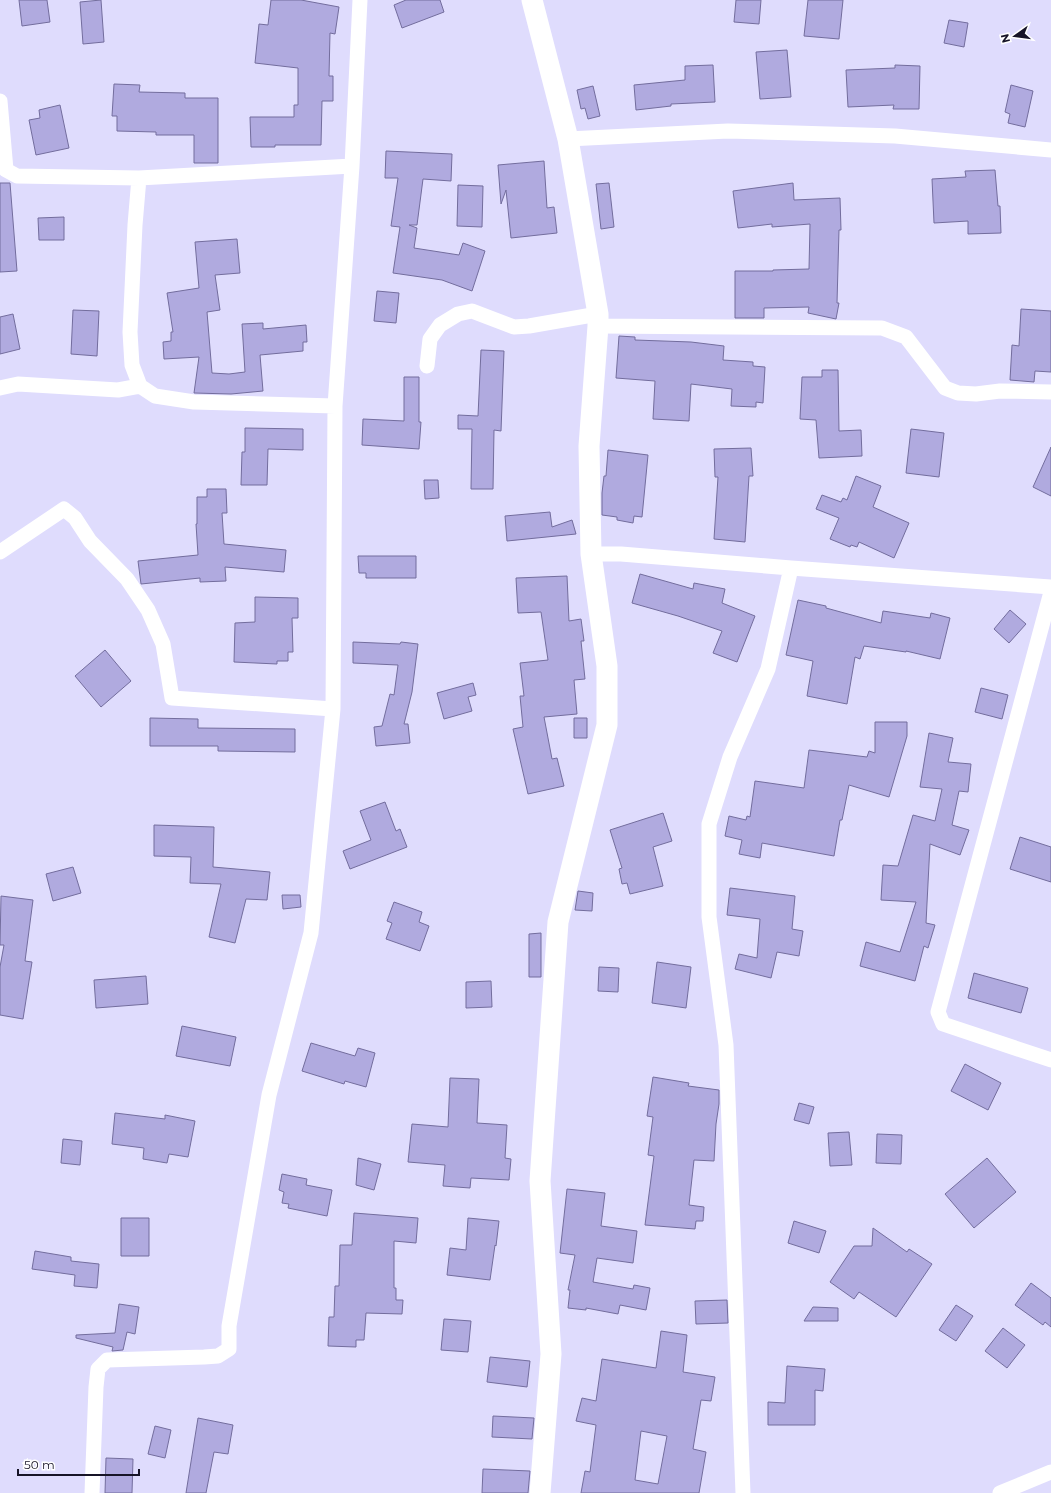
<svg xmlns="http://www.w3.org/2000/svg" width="1051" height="1493" viewBox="0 0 1051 1493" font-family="Montserrat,sans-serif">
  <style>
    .building { fill: #b0aadf; stroke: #736d9d; fill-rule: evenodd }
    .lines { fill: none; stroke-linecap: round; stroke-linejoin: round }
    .street { stroke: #fff; stroke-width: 15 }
    .secondary { stroke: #fff; stroke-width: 21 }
  </style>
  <rect width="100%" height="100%" fill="#dfdcfd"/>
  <path class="building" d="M 19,0 L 47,0 L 50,22 L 22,26 Z
    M 101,0 L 104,42 L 83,44 L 80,2 Z
    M 271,0 L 301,0 L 339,7 L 335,34 L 330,33 L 329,76 L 333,76 L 333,101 L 322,101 L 321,145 L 275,145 L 275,147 L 251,147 L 250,117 L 294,117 L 294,105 L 298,105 L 298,68 L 255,63 L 259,24 L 268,25 Z
    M 406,0 L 440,0 L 444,12 L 402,28 L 394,5 Z
    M 736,0 L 761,0 L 759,24 L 734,22 Z
    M 808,0 L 843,0 L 839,39 L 804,36 Z
    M 949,20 L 968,23 L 964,47 L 944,43 Z
    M 787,50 L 791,97 L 760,99 L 756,52 Z
    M 713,65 L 715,102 L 671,104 L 671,106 L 636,110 L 634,85 L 685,80 L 685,66 Z
    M 895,65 L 920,66 L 919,109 L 893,109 L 894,105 L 848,107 L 846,70 L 895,68 Z
    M 114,84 L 140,85 L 139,92 L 185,93 L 185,98 L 218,98 L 218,163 L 194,163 L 194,135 L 156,135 L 156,132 L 117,131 L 117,116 L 112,116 Z
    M 1011,85 L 1033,91 L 1025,127 L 1008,123 L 1010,114 L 1005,112 Z
    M 593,86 L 600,116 L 588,119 L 585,108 L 581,109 L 577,90 Z
    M 60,105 L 69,148 L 36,155 L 29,120 L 40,118 L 39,110 Z
    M 386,151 L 452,154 L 451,181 L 423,179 L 417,225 L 409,225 L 417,228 L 414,248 L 459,255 L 463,243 L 485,251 L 472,291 L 442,280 L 393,273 L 400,227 L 391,226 L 398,178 L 385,178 Z
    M 544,161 L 547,208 L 554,207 L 557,233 L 511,238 L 506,190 L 501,204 L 498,165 Z
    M 995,170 L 998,206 L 1000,206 L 1001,233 L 968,234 L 968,221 L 934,223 L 932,179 L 966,177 L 965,171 Z
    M 0,183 L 10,183 L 17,271 L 0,272 Z
    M 609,183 L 614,227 L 601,229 L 596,184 Z
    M 793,183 L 794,200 L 840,198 L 841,230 L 839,230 L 837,303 L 839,303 L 836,319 L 808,313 L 809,307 L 764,308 L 764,318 L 735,318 L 735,271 L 773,271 L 773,270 L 809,269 L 810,224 L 772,227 L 772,224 L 738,228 L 733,191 Z
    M 458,185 L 483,186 L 482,227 L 457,226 Z
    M 64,217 L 64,240 L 39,240 L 38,218 Z
    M 237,239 L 240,273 L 215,275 L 220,310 L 207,312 L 212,373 L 229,374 L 245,372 L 242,324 L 263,323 L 263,329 L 306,325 L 307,342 L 303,342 L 303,351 L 260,355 L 263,391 L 231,394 L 194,393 L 199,357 L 164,359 L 163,342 L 171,341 L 171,332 L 173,332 L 167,293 L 199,288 L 195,242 Z
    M 377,291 L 399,293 L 396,323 L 374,321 Z
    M 1021,309 L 1051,311 L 1051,372 L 1035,371 L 1034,382 L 1010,380 L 1012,345 L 1019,346 Z
    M 73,310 L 99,311 L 97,356 L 71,354 Z
    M 13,314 L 20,349 L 0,354 L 0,317 Z
    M 619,336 L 635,337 L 635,340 L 691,342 L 724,346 L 723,360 L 753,362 L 753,366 L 765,367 L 763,403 L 756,402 L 756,407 L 731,406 L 732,389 L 691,384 L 689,421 L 653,419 L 655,381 L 616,378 Z
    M 481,350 L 504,351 L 501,431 L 494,430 L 493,489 L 471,489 L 472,429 L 458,429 L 458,415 L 478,416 Z
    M 822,370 L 838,370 L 839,431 L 861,430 L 862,456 L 819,458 L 816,420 L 800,419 L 802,377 L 822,377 Z
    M 404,377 L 419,377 L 419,422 L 421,422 L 419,449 L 362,445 L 363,419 L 404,421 Z
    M 245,428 L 303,429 L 303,450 L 268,449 L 267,485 L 241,485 L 242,452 L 245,452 Z
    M 911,429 L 944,433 L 939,477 L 906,473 Z
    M 1051,447 L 1051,496 L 1033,487 Z
    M 751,448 L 753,476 L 749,476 L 745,542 L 714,539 L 718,477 L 715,477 L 714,449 Z
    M 608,450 L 648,455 L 642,517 L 634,516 L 633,523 L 617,520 L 617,517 L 602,515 L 602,493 L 604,476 L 606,476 Z
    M 856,476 L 881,486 L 873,507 L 909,523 L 894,558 L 859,542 L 857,547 L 851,545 L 850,547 L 830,539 L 839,518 L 816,509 L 822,495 L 841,502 L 843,498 L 847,500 Z
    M 424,480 L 438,480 L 439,498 L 425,499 Z
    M 207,489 L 226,489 L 227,513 L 222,513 L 224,544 L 286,550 L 284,572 L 225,567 L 226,581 L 200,582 L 200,578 L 141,584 L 138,561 L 198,555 L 196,524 L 197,524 L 197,497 L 207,497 Z
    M 550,512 L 552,527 L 572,520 L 576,534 L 507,541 L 505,516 Z
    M 358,556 L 416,556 L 416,578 L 366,578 L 366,573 L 359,573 Z
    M 640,574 L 693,589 L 694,583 L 725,589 L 722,603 L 755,616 L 737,662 L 713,653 L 722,631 L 678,616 L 632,603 Z
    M 567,576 L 569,621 L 581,619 L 584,641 L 581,641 L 585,679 L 574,680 L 577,714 L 544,717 L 552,759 L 557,758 L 564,786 L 528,794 L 513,729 L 523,727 L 520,696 L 524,696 L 520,663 L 548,660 L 541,612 L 518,613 L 516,578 Z
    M 255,597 L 298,598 L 298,618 L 292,618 L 293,652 L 288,652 L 288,661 L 277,661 L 277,664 L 234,662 L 235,623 L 255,622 Z
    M 798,600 L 826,606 L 826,608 L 881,623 L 883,611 L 930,618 L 931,613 L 950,618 L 940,659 L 906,651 L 906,652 L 864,646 L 860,659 L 855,657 L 847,704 L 807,696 L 813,661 L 786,655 Z
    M 1010,610 L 1026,624 L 1009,643 L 994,629 Z
    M 353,642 L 400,644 L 401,642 L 418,644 L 412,692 L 404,724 L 408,724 L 410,743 L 376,746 L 374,727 L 382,726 L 390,694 L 394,695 L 398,665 L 353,663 Z
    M 105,650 L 131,681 L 101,707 L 75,676 Z
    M 473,683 L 476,695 L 468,697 L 472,711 L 444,719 L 437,693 Z
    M 981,688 L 1008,695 L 1002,719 L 975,712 Z
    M 150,718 L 198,719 L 198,728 L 295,729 L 295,752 L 218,751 L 218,746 L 150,746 Z
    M 574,718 L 587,718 L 587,738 L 574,738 Z
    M 875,722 L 907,722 L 907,736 L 889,797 L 849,785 L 842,820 L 840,820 L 834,856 L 762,843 L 760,858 L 739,854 L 742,840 L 725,836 L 729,816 L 746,820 L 747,816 L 750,817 L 755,781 L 804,788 L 809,750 L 867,757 L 869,751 L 875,753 Z
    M 929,733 L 953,738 L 948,762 L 971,764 L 968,792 L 959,791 L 952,825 L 969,830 L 960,855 L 930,844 L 926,923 L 935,925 L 928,948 L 924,946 L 915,981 L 860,966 L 866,942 L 900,952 L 916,902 L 881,900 L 883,865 L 898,866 L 913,815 L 935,821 L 942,789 L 920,787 Z
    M 385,802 L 396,831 L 400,829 L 407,847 L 350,869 L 343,851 L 371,840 L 360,811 Z
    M 663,813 L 672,841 L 653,847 L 663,886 L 630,894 L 627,883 L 622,884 L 619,869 L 622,868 L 610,830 Z
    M 154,825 L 214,827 L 213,867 L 270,872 L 267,900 L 246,899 L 235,943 L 209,937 L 221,884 L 190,883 L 191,857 L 154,856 Z
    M 1020,837 L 1051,847 L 1051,882 L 1010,869 Z
    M 73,867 L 81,893 L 53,901 L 46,874 Z
    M 730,888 L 795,896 L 792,929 L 803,931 L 799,956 L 777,952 L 771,978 L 735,969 L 739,954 L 757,958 L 760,919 L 727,915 Z
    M 578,891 L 593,893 L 592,911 L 575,910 Z
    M 282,895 L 300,895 L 301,907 L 283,909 Z
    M 1,896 L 33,900 L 25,961 L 32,962 L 23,1019 L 0,1015 L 0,967 L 4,945 L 0,945 Z
    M 394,902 L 422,912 L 419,922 L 429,926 L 420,951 L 386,939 L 392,923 L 387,921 Z
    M 541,933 L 541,977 L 529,977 L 529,934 Z
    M 657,962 L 691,967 L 686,1008 L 652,1003 Z
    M 599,967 L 619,968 L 618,992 L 598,991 Z
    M 974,973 L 1028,988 L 1021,1013 L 968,998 Z
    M 146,976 L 148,1004 L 96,1008 L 94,980 Z
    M 491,981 L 492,1007 L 466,1008 L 466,982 Z
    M 182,1026 L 236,1037 L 230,1066 L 176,1056 Z
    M 311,1043 L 355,1056 L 358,1048 L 375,1053 L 366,1087 L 345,1081 L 344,1084 L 302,1071 Z
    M 965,1064 L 1001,1083 L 988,1110 L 951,1091 Z
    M 653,1077 L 689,1083 L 688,1086 L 719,1090 L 719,1104 L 716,1124 L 714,1161 L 694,1160 L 689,1205 L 704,1207 L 703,1221 L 696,1221 L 695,1229 L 645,1225 L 654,1156 L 648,1155 L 653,1117 L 647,1116 Z
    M 450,1078 L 479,1079 L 477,1123 L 507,1125 L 505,1158 L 511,1159 L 509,1180 L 471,1178 L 470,1188 L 443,1186 L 445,1165 L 408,1162 L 412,1124 L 448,1127 Z
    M 799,1103 L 814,1107 L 809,1124 L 794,1120 Z
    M 115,1113 L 165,1119 L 165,1115 L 195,1121 L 188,1157 L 169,1154 L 167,1163 L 143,1159 L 144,1148 L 112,1144 Z
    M 849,1132 L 852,1165 L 830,1166 L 828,1133 Z
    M 877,1134 L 902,1135 L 901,1164 L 876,1163 Z
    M 63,1139 L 82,1141 L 80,1165 L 61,1163 Z
    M 358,1158 L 381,1164 L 374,1190 L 356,1185 Z
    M 987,1158 L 1016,1192 L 974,1228 L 945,1194 Z
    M 282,1174 L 307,1179 L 306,1185 L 332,1190 L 327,1216 L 288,1208 L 289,1204 L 282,1203 L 284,1192 L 279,1190 Z
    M 567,1189 L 605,1193 L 601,1226 L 637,1231 L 633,1263 L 597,1258 L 593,1282 L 633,1289 L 634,1285 L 650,1288 L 646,1310 L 620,1305 L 618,1314 L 586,1308 L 586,1310 L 568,1308 L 570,1290 L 568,1290 L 575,1255 L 560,1253 Z
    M 354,1213 L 418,1218 L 416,1243 L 394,1241 L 394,1288 L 396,1288 L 396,1300 L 403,1300 L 402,1314 L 366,1313 L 364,1340 L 356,1340 L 356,1347 L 328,1346 L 329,1317 L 334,1317 L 335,1286 L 339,1286 L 340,1245 L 352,1245 Z
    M 121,1218 L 149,1218 L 149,1256 L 121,1256 Z
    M 468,1218 L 499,1221 L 496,1246 L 495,1245 L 490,1280 L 447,1275 L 450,1248 L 466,1250 Z
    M 794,1221 L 826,1231 L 819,1253 L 788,1243 Z
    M 873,1228 L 907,1252 L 909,1249 L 932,1264 L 896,1317 L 859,1292 L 854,1299 L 830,1282 L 854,1246 L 872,1246 Z
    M 35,1251 L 71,1257 L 71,1261 L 99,1264 L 97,1288 L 74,1286 L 75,1275 L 32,1269 Z
    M 1031,1283 L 1051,1298 L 1051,1327 L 1045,1322 L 1043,1325 L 1015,1305 Z
    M 727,1300 L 728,1323 L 696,1324 L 695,1301 Z
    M 119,1304 L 139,1307 L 135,1334 L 127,1332 L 123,1350 L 112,1351 L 113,1347 L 76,1338 L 76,1335 L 115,1333 Z
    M 956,1305 L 973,1316 L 956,1341 L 939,1330 Z
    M 813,1307 L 838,1308 L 838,1321 L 804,1321 Z
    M 444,1319 L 471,1321 L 468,1352 L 441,1350 Z
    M 1003,1328 L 1025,1345 L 1007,1368 L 985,1351 Z
    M 661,1331 L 687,1335 L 683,1372 L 715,1377 L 711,1401 L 701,1400 L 693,1449 L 706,1452 L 699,1493 L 581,1493 L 585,1471 L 590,1472 L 596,1425 L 576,1421 L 582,1398 L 596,1401 L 602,1359 L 656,1368 ZM 641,1431 L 667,1436 L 658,1484 L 635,1480 Z
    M 490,1357 L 530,1361 L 527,1387 L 487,1382 Z
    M 787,1366 L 825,1369 L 823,1391 L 815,1390 L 815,1425 L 768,1425 L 768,1402 L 785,1403 Z
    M 493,1416 L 534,1418 L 532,1439 L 492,1437 Z
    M 198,1418 L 233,1425 L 228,1454 L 214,1452 L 206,1493 L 186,1493 Z
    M 155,1426 L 171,1430 L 165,1458 L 148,1454 Z
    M 106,1458 L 133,1459 L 132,1493 L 105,1493 Z
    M 483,1469 L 530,1471 L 528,1493 L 482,1493 Z"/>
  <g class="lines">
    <path class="street" d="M 0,101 L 6,170
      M 568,139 L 728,131 L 895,136 L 1051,150
      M 6,170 L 17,176 L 139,178
      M 598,326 L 882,328 L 906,337 L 945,388 L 958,393 L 976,394 L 1000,391 L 1051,392
      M 427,366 L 430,339 L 440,325 L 458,314 L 472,311 L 514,327 L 529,326 L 598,314
      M 0,388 L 18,384 L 118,390 L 140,386
      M 335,406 L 194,402 L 155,396 L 140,386 L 132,365 L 130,332 L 135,225 L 139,178 L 352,166
      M 0,552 L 64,509 L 75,518 L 90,541 L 127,579 L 148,610 L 163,644 L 172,698 L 333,709
      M 591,554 L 621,554 L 791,568 L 1051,587
      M 1051,592 L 938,1012 L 943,1024 L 1051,1060
      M 92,1493 L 96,1387 L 98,1369 L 107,1360 L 204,1357 L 218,1356 L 229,1349 L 229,1326 L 269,1095 L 311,933 L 333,709 L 335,406 L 352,166 L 360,0
      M 743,1493 L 726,1045 L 709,917 L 709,824 L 730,757 L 768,669 L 791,568
      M 1000,1493 L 1051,1472"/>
    <path class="secondary" d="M 532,0 L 568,139 L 598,314 L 598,326 L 589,446 L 591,554 L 607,666 L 607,725 L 558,922 L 540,1181 L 551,1354 L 540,1493"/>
  </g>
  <g transform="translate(1015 36) rotate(256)" stroke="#ffffff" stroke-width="3" paint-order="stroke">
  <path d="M0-3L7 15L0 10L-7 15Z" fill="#171427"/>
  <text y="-6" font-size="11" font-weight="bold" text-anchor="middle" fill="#171427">N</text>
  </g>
  <path d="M18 1469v6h121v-6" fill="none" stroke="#171427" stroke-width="2"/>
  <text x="24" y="1469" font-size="12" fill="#171427" stroke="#ffffff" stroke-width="3" paint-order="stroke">50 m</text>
</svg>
